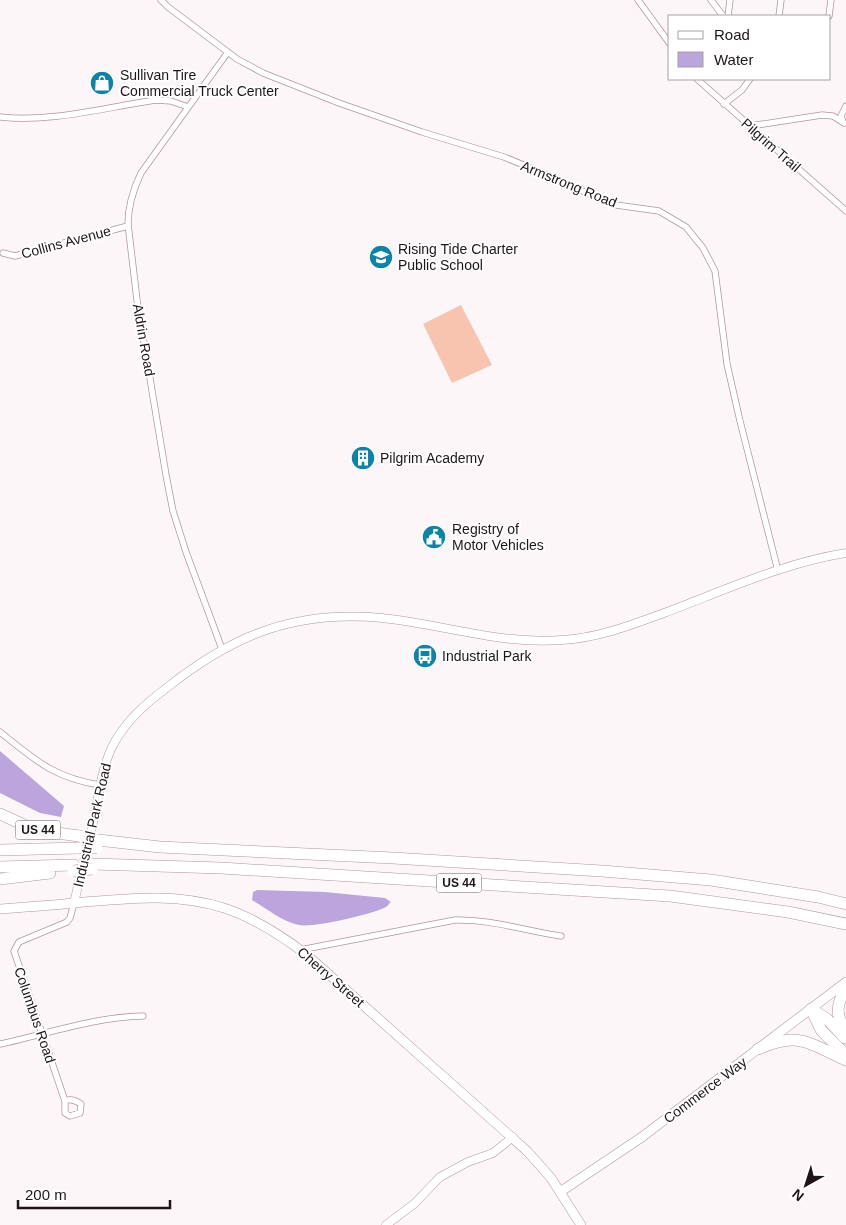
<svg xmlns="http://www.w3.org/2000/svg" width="846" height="1225" viewBox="0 0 846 1225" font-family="Helvetica,sans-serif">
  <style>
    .green { fill: #f7c5af }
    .water { fill: #bca4dc }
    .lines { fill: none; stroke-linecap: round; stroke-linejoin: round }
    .minor-casing { stroke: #b1959f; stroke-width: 7 }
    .tertiary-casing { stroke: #b1959f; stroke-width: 9 }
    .secondary-casing { stroke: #b1959f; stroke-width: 10 }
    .motorway-casing { stroke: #b1959f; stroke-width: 12 }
    .minor { stroke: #fff; stroke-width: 5.5 }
    .tertiary { stroke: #fff; stroke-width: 8 }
    .secondary { stroke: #fff; stroke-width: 9 }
    .motorway { stroke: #fff; stroke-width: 11 }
    .motorway-bridge-casing { stroke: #b1959f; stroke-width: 12; stroke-linecap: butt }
    .motorway-bridge { stroke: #fff; stroke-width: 11 }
    .labels { text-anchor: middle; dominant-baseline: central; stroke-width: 4; stroke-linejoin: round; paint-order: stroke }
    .shield { fill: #fff; stroke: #625b5e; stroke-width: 1 }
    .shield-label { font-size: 12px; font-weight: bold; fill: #1f1519 }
    .poi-label { font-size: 14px; fill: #1f1519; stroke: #fff; text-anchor: start }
    .street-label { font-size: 14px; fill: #1f1519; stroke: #fff }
  </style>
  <rect width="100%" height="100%" fill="#fcf6f8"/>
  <path class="green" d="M 461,305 L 492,365 L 452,383 L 423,324 Z"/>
  <path class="water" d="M 0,751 L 64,806 L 61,817 L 40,813 L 0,793 Z
    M 257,890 L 325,892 L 385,898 L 391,902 C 389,903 388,906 386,907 C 374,914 313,928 299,925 C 283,922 266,908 252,900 L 253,892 Z"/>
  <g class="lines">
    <g class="minor-casing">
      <path id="minor" d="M 161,0 L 168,7 L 237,59 L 263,73 L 339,103 L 422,132 L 504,157 L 548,175 L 600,199 L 616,205 L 659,211 L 686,227 L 703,248 L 715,271 L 727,364 L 740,421 L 778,571
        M 638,0 L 670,44
        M 711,0 L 723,16
        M 728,16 L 730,0
        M 779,16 L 781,0
        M 829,16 L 831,0
        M 697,79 L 846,211
        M 724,104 L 742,90 L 750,79
        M 0,117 C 51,123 106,107 156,100 L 171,101 L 188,107
        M 843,122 L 841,116 L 846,106
        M 750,126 L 822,115 L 833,116 L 844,123
        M 3,253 L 15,256 L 128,226
        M 222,649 L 186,552 L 173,511 L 166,475 L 137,300 L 128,224 C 128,205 133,190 141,173 L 228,52
        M 0,732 C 35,760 54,778 100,785
        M 300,950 L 455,920 C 492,919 525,931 561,936
        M 0,1044 C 47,1034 94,1017 143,1016
        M 65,1101 C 70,1098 77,1101 81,1104 L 80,1113 L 70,1116 L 65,1113 L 65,1101 L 14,951 L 19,942 L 67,922 L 70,918 L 74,903"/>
    </g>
    <g class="tertiary-casing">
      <path id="tertiary" d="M 74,903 C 81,874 88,844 95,814 C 99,792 102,770 111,749 C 124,722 145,704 169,686 C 235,634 296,610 382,618 C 442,624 501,645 562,640 C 598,638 631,625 664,613 C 723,591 783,563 846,553
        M 386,1225 L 414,1204 L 440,1177 L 468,1162 L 493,1153 L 513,1137"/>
    </g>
    <g class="secondary-casing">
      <path id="secondary" d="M 0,909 C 28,907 56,905 84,902 C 131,898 178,893 224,908 C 255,918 282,936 307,955 L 527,1151 L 551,1178 L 581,1225
        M 560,1192 L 642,1137 L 846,982"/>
    </g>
    <g class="motorway-casing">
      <path id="motorway" d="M 0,814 L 35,830 L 79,836
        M 98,840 L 160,847 L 393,858 L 602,871 L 711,880 L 818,897 L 846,904
        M 0,850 L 78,848
        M 93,864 L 221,868 L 670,896 L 788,912 L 846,924
        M 0,867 L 74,865
        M 0,879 L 50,873
        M 846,987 C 836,1006 835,1013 846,1032
        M 811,1009 L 821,1030 L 846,1055
        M 811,1009 L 827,1019 L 845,1038
        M 758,1049 C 799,1031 808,1043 846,1060"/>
    </g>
    <use href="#minor" class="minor"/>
    <use href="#tertiary" class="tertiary"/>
    <use href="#secondary" class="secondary"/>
    <use href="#motorway" class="motorway"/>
    <g class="motorway-bridge-casing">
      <path id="motorway-bridge" d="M 79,836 L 98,840
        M 78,848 L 97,848
        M 73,871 L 92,869"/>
    </g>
    <use href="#motorway-bridge" class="motorway-bridge"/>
  </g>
  <defs>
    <g id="shop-disc" transform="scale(1.25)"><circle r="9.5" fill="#0c83a9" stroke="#fff"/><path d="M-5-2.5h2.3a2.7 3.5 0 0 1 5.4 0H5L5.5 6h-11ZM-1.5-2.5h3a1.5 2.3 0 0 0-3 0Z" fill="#fff"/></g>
    <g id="school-disc" transform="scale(1.25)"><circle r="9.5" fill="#0c83a9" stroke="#fff"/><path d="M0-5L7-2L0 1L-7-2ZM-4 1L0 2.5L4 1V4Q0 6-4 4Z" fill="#fff"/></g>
    <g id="building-disc" transform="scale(1.25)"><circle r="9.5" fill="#0c83a9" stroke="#fff"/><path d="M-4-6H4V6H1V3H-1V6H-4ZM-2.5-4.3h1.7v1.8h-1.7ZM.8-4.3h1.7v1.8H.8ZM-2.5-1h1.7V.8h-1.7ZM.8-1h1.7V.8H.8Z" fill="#fff"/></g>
    <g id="civic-disc" transform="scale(1.25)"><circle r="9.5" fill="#0c83a9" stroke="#fff"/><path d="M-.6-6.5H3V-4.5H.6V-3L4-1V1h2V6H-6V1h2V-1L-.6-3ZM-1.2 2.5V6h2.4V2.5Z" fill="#fff"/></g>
    <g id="bus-disc" transform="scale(1.25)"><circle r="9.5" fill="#0c83a9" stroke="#fff"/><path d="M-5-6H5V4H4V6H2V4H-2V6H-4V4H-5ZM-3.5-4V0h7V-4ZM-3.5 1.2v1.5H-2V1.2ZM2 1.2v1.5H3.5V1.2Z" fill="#fff"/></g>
  </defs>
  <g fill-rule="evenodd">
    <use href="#shop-disc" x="102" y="83"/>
    <use href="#school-disc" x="381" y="257"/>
    <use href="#building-disc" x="363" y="458"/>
    <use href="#civic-disc" x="434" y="537"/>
    <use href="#bus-disc" x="425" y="656"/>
  </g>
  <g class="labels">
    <g class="shield">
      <rect x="15.5" y="820.5" width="45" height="19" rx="4"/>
      <rect x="436.5" y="873.5" width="45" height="19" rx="4"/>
    </g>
    <g class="shield-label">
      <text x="38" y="830">US 44</text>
      <text x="459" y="883">US 44</text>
    </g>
    <g class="poi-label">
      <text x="120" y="75">Sullivan Tire<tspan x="120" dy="16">Commercial Truck Center</tspan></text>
      <text x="398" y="249">Rising Tide Charter<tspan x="398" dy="16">Public School</tspan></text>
      <text x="380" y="458">Pilgrim Academy</text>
      <text x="452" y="529">Registry of<tspan x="452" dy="16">Motor Vehicles</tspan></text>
      <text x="442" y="656">Industrial Park</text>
    </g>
    <g class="street-label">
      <text transform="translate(771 145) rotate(41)">Pilgrim Trail</text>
      <text transform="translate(569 184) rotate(22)">Armstrong Road</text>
      <text transform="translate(66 242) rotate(-15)">Collins Avenue</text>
      <text transform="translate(144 340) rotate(80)">Aldrin Road</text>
      <text transform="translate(92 825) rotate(-77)">Industrial Park Road</text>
      <text transform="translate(331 977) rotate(41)">Cherry Street</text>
      <text transform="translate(35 1015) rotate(71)">Columbus Road</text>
      <text transform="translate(705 1090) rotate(-37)">Commerce Way</text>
    </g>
  </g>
  <rect x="668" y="15" width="162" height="65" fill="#ffffff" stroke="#a5a1a3"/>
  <rect x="678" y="31" width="25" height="8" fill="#ffffff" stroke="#a5a1a3"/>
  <text x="714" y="40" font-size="15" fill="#1f1519">Road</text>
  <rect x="678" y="52" width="25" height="15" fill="#bca4dc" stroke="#a5a1a3"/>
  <text x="714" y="65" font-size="15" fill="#1f1519">Water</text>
  <g transform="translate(806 1185) rotate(219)" stroke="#ffffff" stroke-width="4" paint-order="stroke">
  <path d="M0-4L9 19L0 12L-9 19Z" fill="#1f1519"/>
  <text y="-8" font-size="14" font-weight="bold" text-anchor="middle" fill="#1f1519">N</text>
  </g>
  <path d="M18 1200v8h152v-8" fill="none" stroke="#1f1519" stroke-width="2.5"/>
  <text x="25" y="1200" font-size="15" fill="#1f1519" stroke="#ffffff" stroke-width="4" paint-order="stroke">200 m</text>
</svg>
